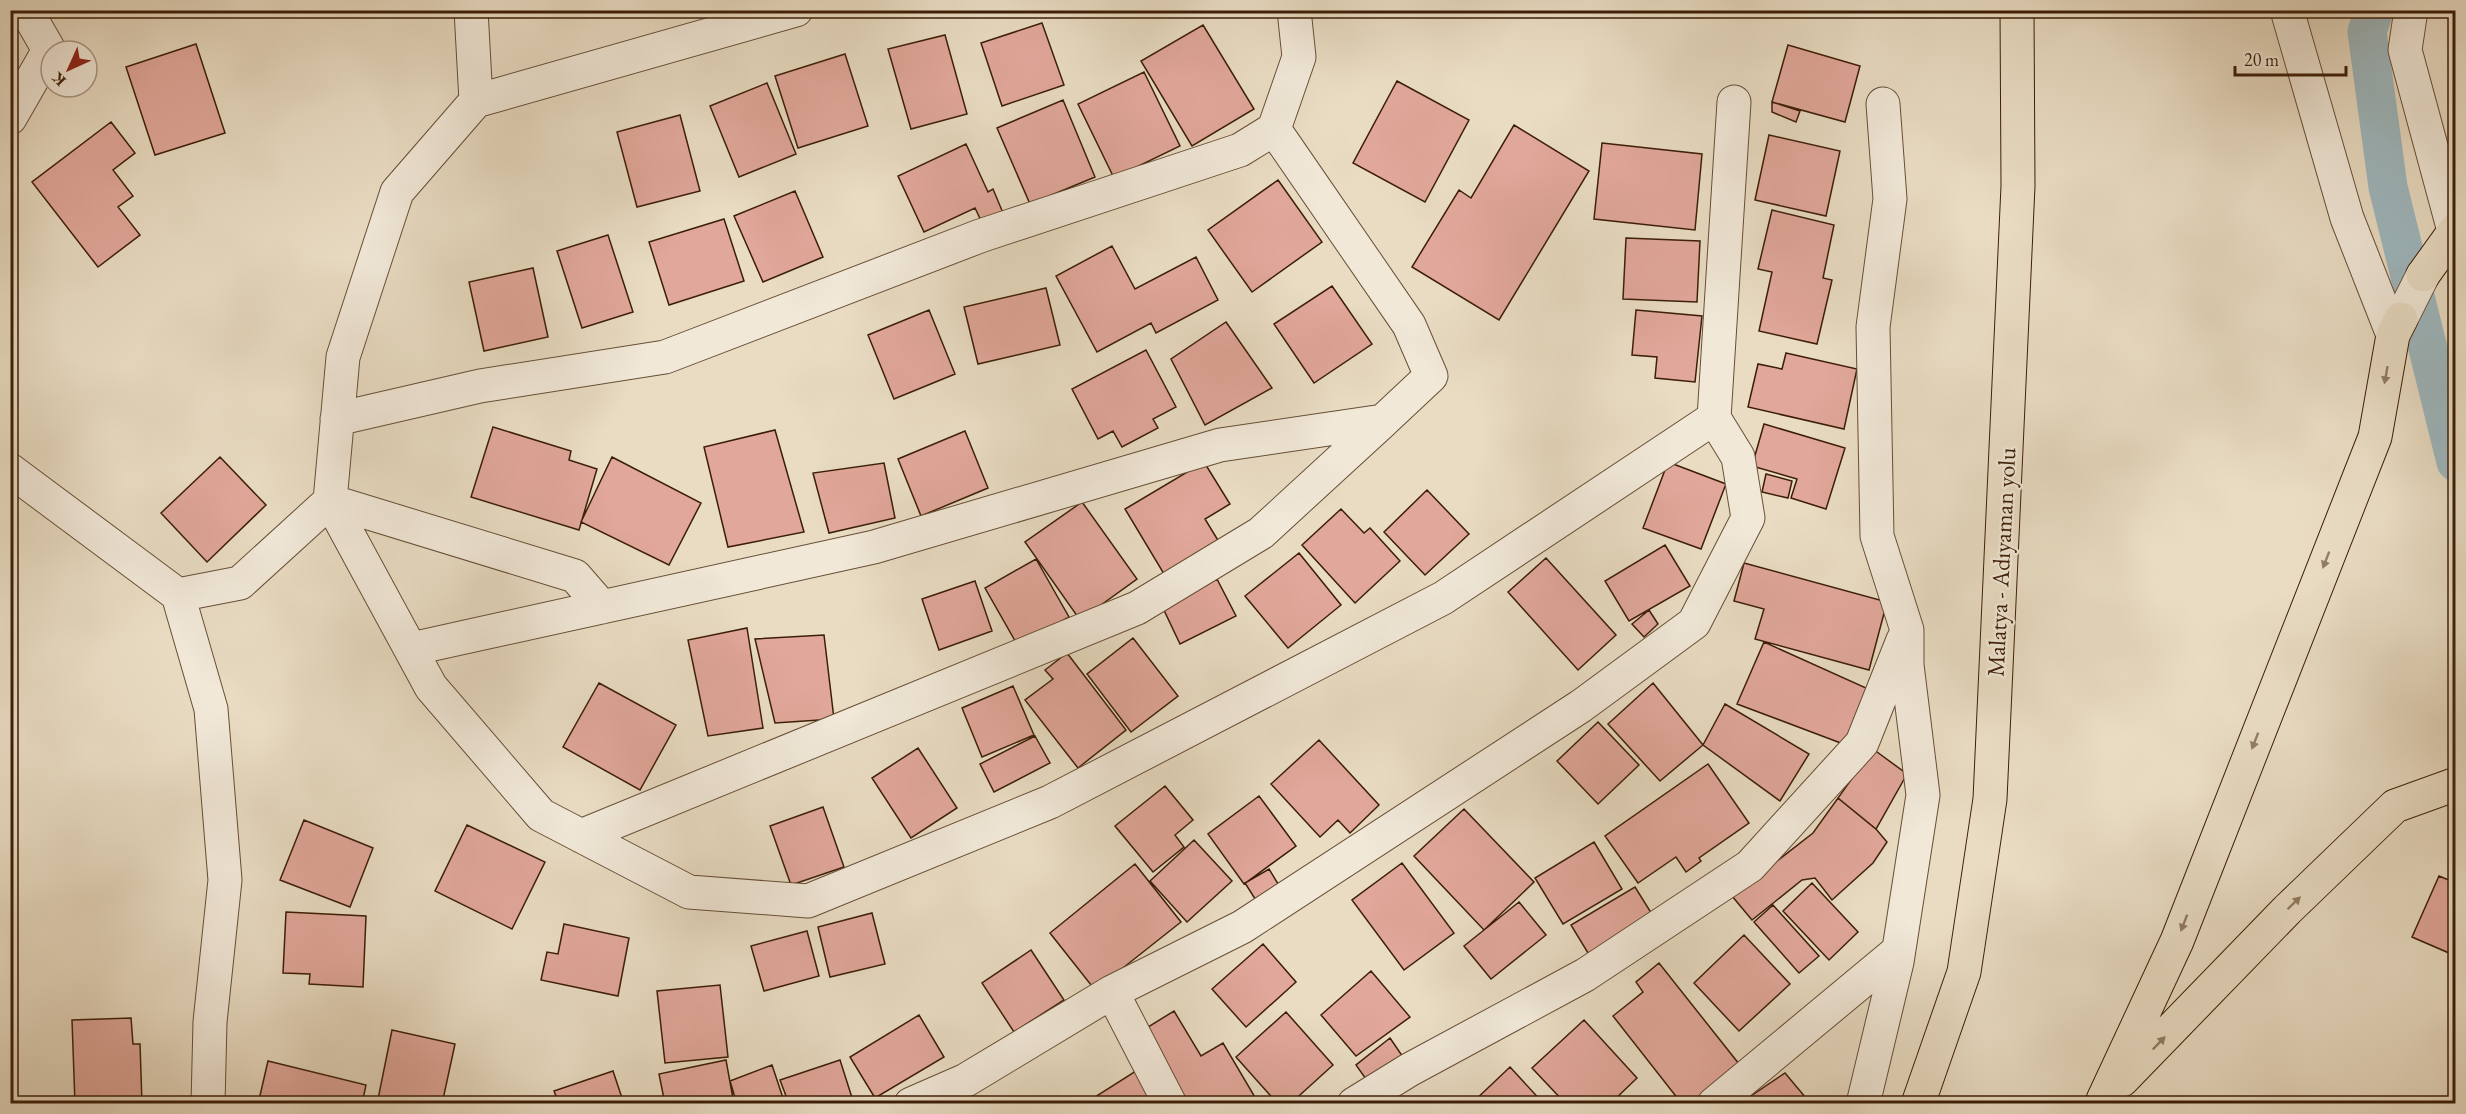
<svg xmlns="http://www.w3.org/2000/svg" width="2466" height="1114" viewBox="0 0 2466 1114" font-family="'EB Garamond',serif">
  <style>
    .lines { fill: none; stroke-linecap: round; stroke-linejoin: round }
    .canal { stroke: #9eb8bf; stroke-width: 39 }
    .building { fill: #e1a79a; stroke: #3c1e07; stroke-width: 1.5 }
    .minor-casing { stroke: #674e36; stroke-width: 35 }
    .major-casing { stroke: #3c1e07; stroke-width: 35 }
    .minor { stroke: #f1e8d8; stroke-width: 33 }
    .major { stroke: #e9dcc3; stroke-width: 33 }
    .oneway { fill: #927d65 }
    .labels { text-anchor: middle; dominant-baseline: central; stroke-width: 4.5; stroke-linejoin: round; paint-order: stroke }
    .street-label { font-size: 24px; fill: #3c1e07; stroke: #f1e8d8 }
  </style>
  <rect width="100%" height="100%" fill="#e9dcc3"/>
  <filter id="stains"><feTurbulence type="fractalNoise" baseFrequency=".00333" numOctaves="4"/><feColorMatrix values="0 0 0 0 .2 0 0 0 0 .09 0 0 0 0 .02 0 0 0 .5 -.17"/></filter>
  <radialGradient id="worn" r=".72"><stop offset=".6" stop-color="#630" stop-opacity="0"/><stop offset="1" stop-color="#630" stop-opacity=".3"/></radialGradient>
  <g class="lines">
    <path class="canal" d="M 2374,10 L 2367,32 L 2388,187 L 2456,462"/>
  </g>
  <path class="building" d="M 1042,23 L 1064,85 L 1002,106 L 981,43 Z
    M 1203,25 L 1254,109 L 1192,146 L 1141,61 Z
    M 945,35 L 967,114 L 911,129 L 888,49 Z
    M 196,44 L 225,133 L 155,155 L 126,67 Z
    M 1788,45 L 1860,66 L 1845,122 L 1772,102 Z
    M 845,54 L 868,126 L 798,148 L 775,76 Z
    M 1144,72 L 1180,146 L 1114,178 L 1078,104 Z
    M 1397,81 L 1469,120 L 1425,202 L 1353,163 Z
    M 767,83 L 796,154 L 739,177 L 710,106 Z
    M 1063,100 L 1095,177 L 1030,204 L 997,128 Z
    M 1772,102 L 1800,111 L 1796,122 L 1772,112 Z
    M 680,115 L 700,191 L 637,207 L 617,132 Z
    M 111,122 L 135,153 L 113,170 L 133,196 L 118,207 L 140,235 L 98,267 L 32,182 Z
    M 1514,125 L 1589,171 L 1499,320 L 1412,267 L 1459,190 L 1471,198 Z
    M 1769,135 L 1840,151 L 1826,216 L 1755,200 Z
    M 1602,143 L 1702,154 L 1695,230 L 1594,219 Z
    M 966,144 L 988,192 L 993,189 L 1006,220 L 985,229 L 975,208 L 924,232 L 898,176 Z
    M 1278,180 L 1322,242 L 1252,292 L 1208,230 Z
    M 795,191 L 823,257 L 763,282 L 734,216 Z
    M 1772,210 L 1834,225 L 1823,278 L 1832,280 L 1817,344 L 1759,331 L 1772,272 L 1758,269 Z
    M 724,219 L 744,281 L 669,305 L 649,242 Z
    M 608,235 L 633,312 L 582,328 L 557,251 Z
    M 1626,238 L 1700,241 L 1697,302 L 1623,299 Z
    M 1112,246 L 1135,289 L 1196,257 L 1218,300 L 1156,333 L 1151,323 L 1097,352 L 1056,276 Z
    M 533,268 L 548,337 L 484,351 L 469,282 Z
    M 1332,286 L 1372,344 L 1314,383 L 1274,324 Z
    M 1046,288 L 1060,345 L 978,364 L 964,307 Z
    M 929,310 L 955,374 L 894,399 L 868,335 Z
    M 1636,310 L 1702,316 L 1695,382 L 1655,378 L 1657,357 L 1632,355 Z
    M 1226,322 L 1272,388 L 1205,425 L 1171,359 Z
    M 1146,350 L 1176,407 L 1153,419 L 1158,428 L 1122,447 L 1113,431 L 1098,439 L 1072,389 Z
    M 1786,353 L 1857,369 L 1844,429 L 1748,407 L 1758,364 L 1782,369 Z
    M 1764,424 L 1845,448 L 1826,509 L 1791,498 L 1797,479 L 1752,466 Z
    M 493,427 L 571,451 L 569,460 L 597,469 L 579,530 L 471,497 Z
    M 775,430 L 804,532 L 728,547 L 704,447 Z
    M 965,431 L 988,488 L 921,516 L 898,459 Z
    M 220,457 L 266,505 L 207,562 L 161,513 Z
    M 612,457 L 701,503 L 669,565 L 581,522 Z
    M 1204,462 L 1230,504 L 1205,519 L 1219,542 L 1164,574 L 1125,509 Z
    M 1668,462 L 1726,484 L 1701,549 L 1643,528 Z
    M 884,463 L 895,518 L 829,533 L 813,473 Z
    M 1766,474 L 1792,481 L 1788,498 L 1762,492 Z
    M 1427,490 L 1469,534 L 1425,575 L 1384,532 Z
    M 1082,502 L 1137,579 L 1080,620 L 1025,542 Z
    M 1341,509 L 1364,533 L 1370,528 L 1400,561 L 1355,603 L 1302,545 Z
    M 1665,545 L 1690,586 L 1629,621 L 1605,581 Z
    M 1299,553 L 1341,605 L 1288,648 L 1245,596 Z
    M 1546,558 L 1616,635 L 1578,670 L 1508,592 Z
    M 1036,559 L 1069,617 L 1018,646 L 985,588 Z
    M 1744,563 L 1887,602 L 1869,670 L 1755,639 L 1764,609 L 1734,601 Z
    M 1217,579 L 1236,616 L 1180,644 L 1162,606 Z
    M 975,581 L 992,631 L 939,650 L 922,599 Z
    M 1649,610 L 1658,624 L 1644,637 L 1632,624 Z
    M 747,628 L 763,728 L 708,736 L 688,640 Z
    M 824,635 L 834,719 L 775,723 L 755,639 Z
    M 1133,638 L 1178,696 L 1131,732 L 1087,674 Z
    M 1764,642 L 1875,692 L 1846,745 L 1737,704 Z
    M 1067,653 L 1126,730 L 1078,768 L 1025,700 L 1053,679 L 1045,670 Z
    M 599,683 L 676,725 L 640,790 L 563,747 Z
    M 1653,683 L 1703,745 L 1660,781 L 1608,724 Z
    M 1013,686 L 1034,735 L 982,757 L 962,708 Z
    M 1725,704 L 1809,754 L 1780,801 L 1703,745 Z
    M 1598,722 L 1639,765 L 1598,804 L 1557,761 Z
    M 1035,736 L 1050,763 L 994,792 L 980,764 Z
    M 1319,740 L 1379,805 L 1350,833 L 1338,820 L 1320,837 L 1271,784 Z
    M 918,748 L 957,808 L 911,838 L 872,778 Z
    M 1873,749 L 1907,774 L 1876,829 L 1838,798 Z
    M 1708,764 L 1749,823 L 1699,858 L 1701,861 L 1686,872 L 1676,857 L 1638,883 L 1605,836 Z
    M 1165,786 L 1193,820 L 1175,835 L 1184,847 L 1153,872 L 1115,826 Z
    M 1259,796 L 1296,846 L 1244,884 L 1208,834 Z
    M 1838,798 L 1876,829 L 1887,842 L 1873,863 L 1832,900 L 1815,878 L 1802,880 L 1752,920 L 1732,896 L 1813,833 Z
    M 823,807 L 844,867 L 791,885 L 770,826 Z
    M 1464,809 L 1534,882 L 1484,930 L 1414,856 Z
    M 304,820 L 373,848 L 350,907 L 280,880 Z
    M 467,825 L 545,862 L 512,929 L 435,891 Z
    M 1194,840 L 1232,881 L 1187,922 L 1150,881 Z
    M 1594,842 L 1622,889 L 1563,924 L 1535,878 Z
    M 1402,863 L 1454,933 L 1404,970 L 1352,900 Z
    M 1135,864 L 1181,922 L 1095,990 L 1050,933 Z
    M 1269,869 L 1280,887 L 1257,902 L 1245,883 Z
    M 2439,876 L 2456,883 L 2456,956 L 2412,937 Z
    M 1812,883 L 1858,932 L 1829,960 L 1783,911 Z
    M 1635,887 L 1655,919 L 1591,958 L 1571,925 Z
    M 1519,902 L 1546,935 L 1491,979 L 1464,946 Z
    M 1773,905 L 1819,956 L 1799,973 L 1754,922 Z
    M 286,912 L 366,916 L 363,987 L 309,984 L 310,974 L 283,973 Z
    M 872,913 L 885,964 L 830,977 L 818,927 Z
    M 564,924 L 629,938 L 618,996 L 541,980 L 547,952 L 558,954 Z
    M 807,931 L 819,976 L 764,991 L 751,946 Z
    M 1744,935 L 1790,984 L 1739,1031 L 1694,983 Z
    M 1263,944 L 1296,982 L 1246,1027 L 1212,989 Z
    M 1031,950 L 1064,1000 L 1014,1032 L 982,983 Z
    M 1659,963 L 1743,1069 L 1699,1104 L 1682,1104 L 1613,1016 L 1643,992 L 1636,982 Z
    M 1371,971 L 1410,1017 L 1356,1056 L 1321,1015 Z
    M 720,985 L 728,1057 L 665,1063 L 657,991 Z
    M 1174,1011 L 1201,1056 L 1223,1043 L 1259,1104 L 1183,1104 L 1140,1032 Z
    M 1286,1012 L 1333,1065 L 1290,1104 L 1278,1104 L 1236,1057 Z
    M 919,1015 L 944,1057 L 875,1098 L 850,1057 Z
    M 131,1018 L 133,1044 L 140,1044 L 142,1104 L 75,1104 L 72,1020 Z
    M 1584,1020 L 1637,1078 L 1610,1104 L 1566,1104 L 1532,1068 Z
    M 392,1030 L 455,1044 L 442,1104 L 377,1104 Z
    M 1390,1038 L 1403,1057 L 1368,1082 L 1356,1065 Z
    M 726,1060 L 734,1104 L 665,1104 L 659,1074 Z
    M 840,1060 L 854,1104 L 789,1104 L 780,1080 Z
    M 268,1061 L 366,1085 L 362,1104 L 258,1104 Z
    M 772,1065 L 785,1104 L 737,1104 L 730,1081 Z
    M 1510,1067 L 1544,1104 L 1471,1104 Z
    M 1139,1069 L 1158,1104 L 1087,1102 Z
    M 613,1071 L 624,1104 L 559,1104 L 554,1091 Z
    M 1785,1073 L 1811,1104 L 1739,1104 Z"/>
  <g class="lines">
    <g class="minor-casing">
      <path id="minor" d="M 471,10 L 476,101
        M 2287,10 L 2347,218 L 2393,335
        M 2411,10 L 2405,50 L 2454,231
        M 10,118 L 49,50 L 26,10
        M 1274,129 L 1409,325 L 1431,376 L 1383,421
        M 2401,319 L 2423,275
        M 337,419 L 480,386 L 665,357 L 980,236 L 1240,150 L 1274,129 L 1299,57 L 1294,10
        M 10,470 L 178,595 L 240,583 L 330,501 L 343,357 L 397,192 L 476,101 L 796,10
        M 330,501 L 431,687 L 541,815 L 689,892 L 808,901 L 1050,802 L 1443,598 L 1714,418
        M 330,501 L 575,576 L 602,607
        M 178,595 L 211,709 L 225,880 L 210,1022 L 208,1104
        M 411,649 L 874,547 L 1220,445 L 1383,421 L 1261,533 L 1137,608 L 581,836
        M 1112,992 L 1170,1104
        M 911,1104 L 966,1080 L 1112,992 L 1242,927 L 1581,706 L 1694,623 L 1748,518 L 1738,457 L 1714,418 L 1734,102
        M 1354,1104 L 1409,1070 L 1585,975 L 1750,866 L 1862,743 L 1903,640
        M 1714,1104 L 1897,952
        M 1863,1104 L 1897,962 L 1923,795 L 1907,665 L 1907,630 L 1877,536 L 1873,327 L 1890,199 L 1883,104"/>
    </g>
    <g class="major-casing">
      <path id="major" d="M 2423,275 L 2456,229
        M 2122,1080 L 2287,910 L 2395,806 L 2456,784
        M 2103,1100 L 2177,941 L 2375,437 L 2393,335 L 2401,319
        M 1918,1104 L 1964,972 L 1990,799 L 2018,186 L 2017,10"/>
    </g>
    <use href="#minor" class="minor"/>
    <use href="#major" class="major"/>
  </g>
  <defs><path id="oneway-solid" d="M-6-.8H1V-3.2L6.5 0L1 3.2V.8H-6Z" transform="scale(1.5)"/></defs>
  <g class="oneway">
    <use href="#oneway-solid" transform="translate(2386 375) rotate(100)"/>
    <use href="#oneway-solid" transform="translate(2326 560) rotate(111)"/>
    <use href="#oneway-solid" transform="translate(2255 741) rotate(111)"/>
    <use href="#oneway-solid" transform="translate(2294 903) rotate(-44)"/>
    <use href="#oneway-solid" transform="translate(2184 923) rotate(111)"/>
    <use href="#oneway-solid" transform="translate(2159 1043) rotate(-46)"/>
  </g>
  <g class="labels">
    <g class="street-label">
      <text transform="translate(2001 562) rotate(-87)">Malatya - Adıyaman yolu</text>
    </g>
  </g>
  <rect width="2466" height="1114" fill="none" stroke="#e9dcc3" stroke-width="36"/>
  <rect x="12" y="12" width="2442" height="1090" fill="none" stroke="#3c1e07" stroke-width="3"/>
  <rect x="18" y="18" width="2430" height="1078" fill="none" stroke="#3c1e07" stroke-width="1.5"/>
  <g transform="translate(69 69) rotate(225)"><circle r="28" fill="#f1e8d8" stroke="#a99784" stroke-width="1.5"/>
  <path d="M0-4.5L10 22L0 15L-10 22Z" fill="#8f2418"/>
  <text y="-9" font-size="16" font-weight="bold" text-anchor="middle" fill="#3c1e07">K</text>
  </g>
  <path d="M2235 66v9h111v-9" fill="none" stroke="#3c1e07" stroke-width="3"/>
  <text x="2244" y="66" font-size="18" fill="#3c1e07" stroke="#f1e8d8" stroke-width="4.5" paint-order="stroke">20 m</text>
  <rect width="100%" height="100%" filter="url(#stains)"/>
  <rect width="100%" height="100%" fill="url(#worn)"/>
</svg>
